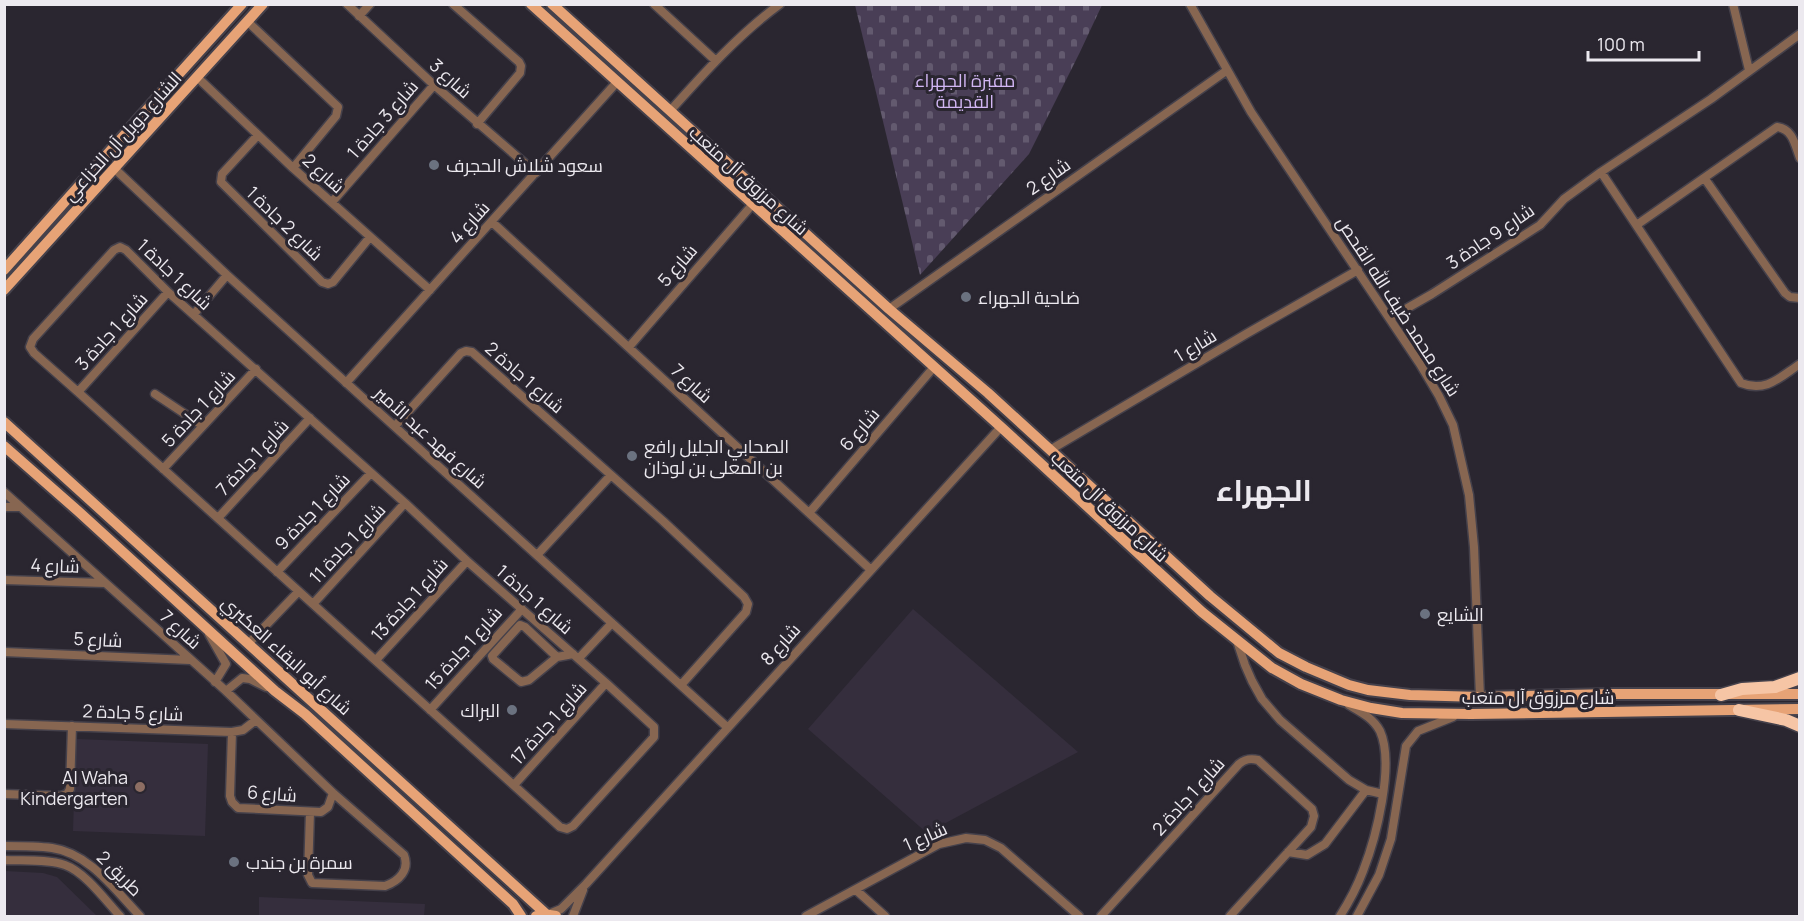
<svg xmlns="http://www.w3.org/2000/svg" width="1804" height="921" viewBox="0 0 1804 921" font-family="Manrope,Cairo,sans-serif">
  <style>
    .built { fill: #352e3d }
    .cemetery { fill: url(#cemetery-stones) }
    .lines { fill: none; stroke-linecap: round; stroke-linejoin: round }
    .minor-casing { stroke: #45414b; stroke-width: 11 }
    .major-casing { stroke: #45414b; stroke-width: 14 }
    .highway-casing { stroke: #45414b; stroke-width: 15 }
    .minor { stroke: #876651; stroke-width: 8 }
    .major { stroke: #e7a376; stroke-width: 10 }
    .highway { stroke: #f6c5a5; stroke-width: 12 }
    .worship-dot { fill: #6b7280; stroke: #2a2630; stroke-width: 2 }
    .education-dot { fill: #8d6e63; stroke: #2a2630; stroke-width: 2 }
    .labels { text-anchor: middle; dominant-baseline: central; stroke-width: 6; stroke-linejoin: round; paint-order: stroke }
    .street-label { font-size: 18px; fill: #ece9ef; stroke: #2a2630 }
    .park-label { font-size: 18px; fill: #d2b7f4; stroke: #2a2630 }
    .poi-label { font-size: 18px; fill: #ece9ef; stroke: #2a2630; text-anchor: start }
    .town-label { font-size: 30px; font-weight: bold; fill: #ece9ef; stroke: #2a2630 }
  </style>
  <defs>
    <pattern id="cemetery-stones" width="16" height="16" patternUnits="userSpaceOnUse" patternTransform="scale(1.5)"><rect width="16" height="16" fill="#493e56"/><path d="M2 7V4a2 2 0 0 1 4 0v3zM10 15v-3a2 2 0 0 1 4 0v3z" fill="#635a6f"/></pattern>
  </defs>
  <rect width="100%" height="100%" fill="#2a2630"/>
  <path class="built" d="M 913,609 L 1078,752 L 927,833 L 808,729 Z
    M 76,739 L 208,744 L 205,836 L 73,831 Z
    M 5,871 L 43,873 L 57,877 L 97,916 L 5,916 Z
    M 259,897 L 425,904 L 424,916 L 259,916 Z"/>
  <path class="cemetery" d="M 855,5 L 1102,5 L 1080,52 L 1029,154 L 920,275 Z"/>
  <g class="lines">
    <g class="minor-casing">
      <path id="minor" d="M 347,4 L 434,85 L 536,173
        M 453,4 L 519,62 L 521,66 L 520,73 L 477,124
        M 654,4 L 716,61
        M 1190,4 L 1251,112 L 1420,364 L 1439,396 L 1453,425 L 1469,495 L 1474,547 L 1480,697
        M 1733,4 L 1749,70
        M 359,16 L 370,4
        M 248,22 L 338,107 L 336,116 L 293,168
        M 198,78 L 293,168 L 430,290
        M 670,111 C 704,73 738,35 780,4
        M 258,135 L 222,174 L 221,182 L 322,282 L 328,284 L 333,282 L 370,237
        M 115,169 L 227,275 L 727,727
        M 1601,172 L 1741,383 C 1766,393 1780,377 1800,364
        M 1705,179 L 1785,293 L 1790,297 L 1800,298
        M 332,202 L 434,85
        M 492,222 L 870,569
        M 1638,224 L 1777,127 C 1793,129 1795,145 1800,158
        M 120,247 L 126,250 L 168,292 L 405,503 L 467,561 L 606,683 L 654,727 L 654,737 L 573,826 L 567,829 L 560,827 L 78,392 L 34,353 L 30,347 L 33,339 L 114,250 Z
        M 889,309 L 1226,71
        M 194,314 L 227,275
        M 1390,318 L 1432,294 L 1540,225 L 1564,199 L 1601,172 L 1711,99 L 1800,34
        M 629,347 L 752,205
        M 346,383 L 617,82
        M 78,392 L 168,292
        M 155,394 L 203,426
        M 395,426 L 461,353 L 466,351 L 472,352 L 663,521 L 744,597 L 748,604 L 746,612 L 681,685
        M 1050,450 L 1246,334 L 1358,270
        M 163,469 L 256,369
        M 4,492 L 226,691 L 333,793 L 404,855 C 410,870 399,881 385,886 L 312,883 L 308,875 L 310,812
        M 4,507 L 20,507
        M 809,513 L 934,367
        M 218,518 L 310,418
        M 538,554 L 611,475
        M 277,572 L 371,473
        M 4,580 L 105,583
        M 313,604 L 405,503
        M 209,634 L 226,664 L 215,682
        M 1237,641 L 1245,665 L 1252,681 L 1262,699 L 1280,720 L 1349,780 L 1366,790 L 1383,794
        M 249,643 L 298,592
        M 4,652 L 190,660
        M 557,657 L 525,627 L 520,625 L 492,656 L 493,659 L 521,682 L 529,680 L 557,657 L 573,654
        M 579,658 L 612,623
        M 376,660 L 467,561
        M 226,691 L 242,678 L 250,679 L 266,687
        M 430,710 L 522,609
        M 4,724 L 232,732 L 243,730 L 256,720
        M 232,732 L 230,796 L 232,802 L 238,808 L 321,812 L 328,807 L 333,793
        M 514,785 L 606,683
        M 4,794 L 61,796 L 67,794 L 70,789 L 72,726
        M 4,846 C 20,846 37,846 52,848 C 89,853 115,890 140,916
        M 1288,852 L 1307,855 L 1325,844 L 1366,790
        M 4,860 C 24,861 47,859 65,865 C 85,872 106,901 120,916
        M 856,890 L 885,916
        M 549,914 L 561,909 L 586,884 L 1001,427
        M 573,916 L 583,890
        M 806,916 L 939,844 L 966,838 L 985,840 L 1001,848 L 1079,916
        M 1101,916 L 1239,764 C 1245,759 1250,758 1258,760 L 1312,809 L 1314,816 L 1311,827 L 1230,916
        M 1340,916 C 1349,902 1357,887 1363,871 C 1376,838 1395,764 1380,731 C 1373,718 1361,712 1349,705
        M 1357,916 L 1379,875 L 1391,839 L 1406,746 L 1418,731 L 1453,717"/>
    </g>
    <g class="major-casing">
      <path id="major" d="M 531,4 L 1001,427 L 1202,612 L 1272,668 L 1301,684 L 1341,700 L 1371,708 L 1402,713 L 1471,714 L 1800,709
        M 552,4 L 889,309 L 988,393 L 1210,596 L 1279,653 L 1306,667 L 1349,685 L 1368,690 L 1410,695 L 1480,697 L 1611,694 L 1800,694
        M 4,270 L 152,104 L 242,4
        M 4,290 L 263,4
        M 4,422 L 546,914
        M 4,446 L 78,511 L 275,691 L 305,714 L 513,904 L 521,916
        M 536,916 L 543,914 L 556,916"/>
    </g>
    <g class="highway-casing">
      <path id="highway" d="M 1721,695 L 1742,689 L 1775,687 L 1800,678
        M 1739,710 L 1786,720 L 1800,726"/>
    </g>
    <use href="#minor" class="minor"/>
    <use href="#major" class="major"/>
    <use href="#highway" class="highway"/>
  </g>
  <g class="worship-dot">
    <circle cx="434" cy="165" r="6"/>
    <circle cx="966" cy="297" r="6"/>
    <circle cx="632" cy="456" r="6"/>
    <circle cx="1425" cy="614" r="6"/>
    <circle cx="512" cy="710" r="6"/>
    <circle cx="234" cy="862" r="6"/>
  </g>
  <circle class="education-dot" cx="140" cy="787" r="6"/>
  <g class="labels">
    <g class="street-label">
      <text transform="translate(451 78) rotate(42)">شارع 3</text>
      <text transform="translate(382 119) rotate(-49)">شارع 3 جادة 1</text>
      <text transform="translate(122 136) rotate(-48)">الشارع دوبل آل الخزاعي</text>
      <text transform="translate(324 173) rotate(42)">شارع 2</text>
      <text transform="translate(1048 176) rotate(-35)">شارع 2</text>
      <text transform="translate(749 180) rotate(42)">شارع مرزوق آل متعب</text>
      <text transform="translate(469 222) rotate(-48)">شارع 4</text>
      <text transform="translate(285 223) rotate(44)">شارع 2 جادة 1</text>
      <text transform="translate(1490 236) rotate(-34)">شارع 9 جادة 3</text>
      <text transform="translate(677 265) rotate(-49)">شارع 5</text>
      <text transform="translate(175 274) rotate(43)">شارع 1 جادة 1</text>
      <text transform="translate(1399 306) rotate(57)">شارع محمد ضيف الله القحص</text>
      <text transform="translate(111 331) rotate(-48)">شارع 1 جادة 3</text>
      <text transform="translate(1195 345) rotate(-31)">شارع 1</text>
      <text transform="translate(525 377) rotate(41)">شارع 1 جادة 2</text>
      <text transform="translate(692 383) rotate(42)">شارع 7</text>
      <text transform="translate(198 408) rotate(-47)">شارع 1 جادة 5</text>
      <text transform="translate(859 429) rotate(-49)">شارع 6</text>
      <text transform="translate(431 437) rotate(42)">شارع فهد عبد الأمير</text>
      <text transform="translate(252 457) rotate(-47)">شارع 1 جادة 7</text>
      <text transform="translate(1110 506) rotate(43)">شارع مرزوق آل متعب</text>
      <text transform="translate(312 511) rotate(-46)">شارع 1 جادة 9</text>
      <text transform="translate(347 543) rotate(-47)">شارع 1 جادة 11</text>
      <text transform="translate(55 565) rotate(2)">شارع 4</text>
      <text transform="translate(409 599) rotate(-48)">شارع 1 جادة 13</text>
      <text transform="translate(535 599) rotate(41)">شارع 1 جادة 1</text>
      <text transform="translate(181 629) rotate(42)">شارع 7</text>
      <text transform="translate(98 639) rotate(3)">شارع 5</text>
      <text transform="translate(780 644) rotate(-48)">شارع 8</text>
      <text transform="translate(463 648) rotate(-48)">شارع 1 جادة 15</text>
      <text transform="translate(287 655) rotate(42)">شارع أبو البقاء العكبري</text>
      <text x="1538" y="697">شارع مرزوق آل متعب</text>
      <text transform="translate(133 712) rotate(2)">شارع 5 جادة 2</text>
      <text transform="translate(548 723) rotate(-48)">شارع 1 جادة 17</text>
      <text transform="translate(272 793) rotate(4)">شارع 6</text>
      <text transform="translate(1188 796) rotate(-48)">شارع 1 جادة 2</text>
      <text transform="translate(925 836) rotate(-24)">شارع 1</text>
      <text transform="translate(120 873) rotate(45)">طريق 2</text>
    </g>
    <g class="park-label">
      <text x="965" y="80">مقبرة الجهراء<tspan x="965" dy="21">القديمة</tspan></text>
    </g>
    <g class="poi-label">
      <text x="446" y="165">سعود شلاش الحجرف</text>
      <text x="978" y="297">ضاحية الجهراء</text>
      <text x="644" y="446">الصحابي الجليل رافع<tspan x="644" dy="21">بن المعلى بن لوذان</tspan></text>
      <text x="1437" y="614">الشايع</text>
      <text x="500" y="710" text-anchor="end">البراك</text>
      <text x="128" y="777" text-anchor="end">Al Waha<tspan x="128" dy="21">Kindergarten</tspan></text>
      <text x="246" y="862">سمرة بن جندب</text>
    </g>
    <g class="town-label">
      <text x="1264" y="489">الجهراء</text>
    </g>
  </g>
  <rect width="1804" height="921" fill="none" stroke="#ece9ef" stroke-width="12"/>
  <path d="M1588 51v9h111v-9" fill="none" stroke="#ece9ef" stroke-width="3"/>
  <text x="1597" y="51" font-size="18" fill="#ece9ef" stroke="#2a2630" stroke-width="4.5" paint-order="stroke">100 m</text>
</svg>
